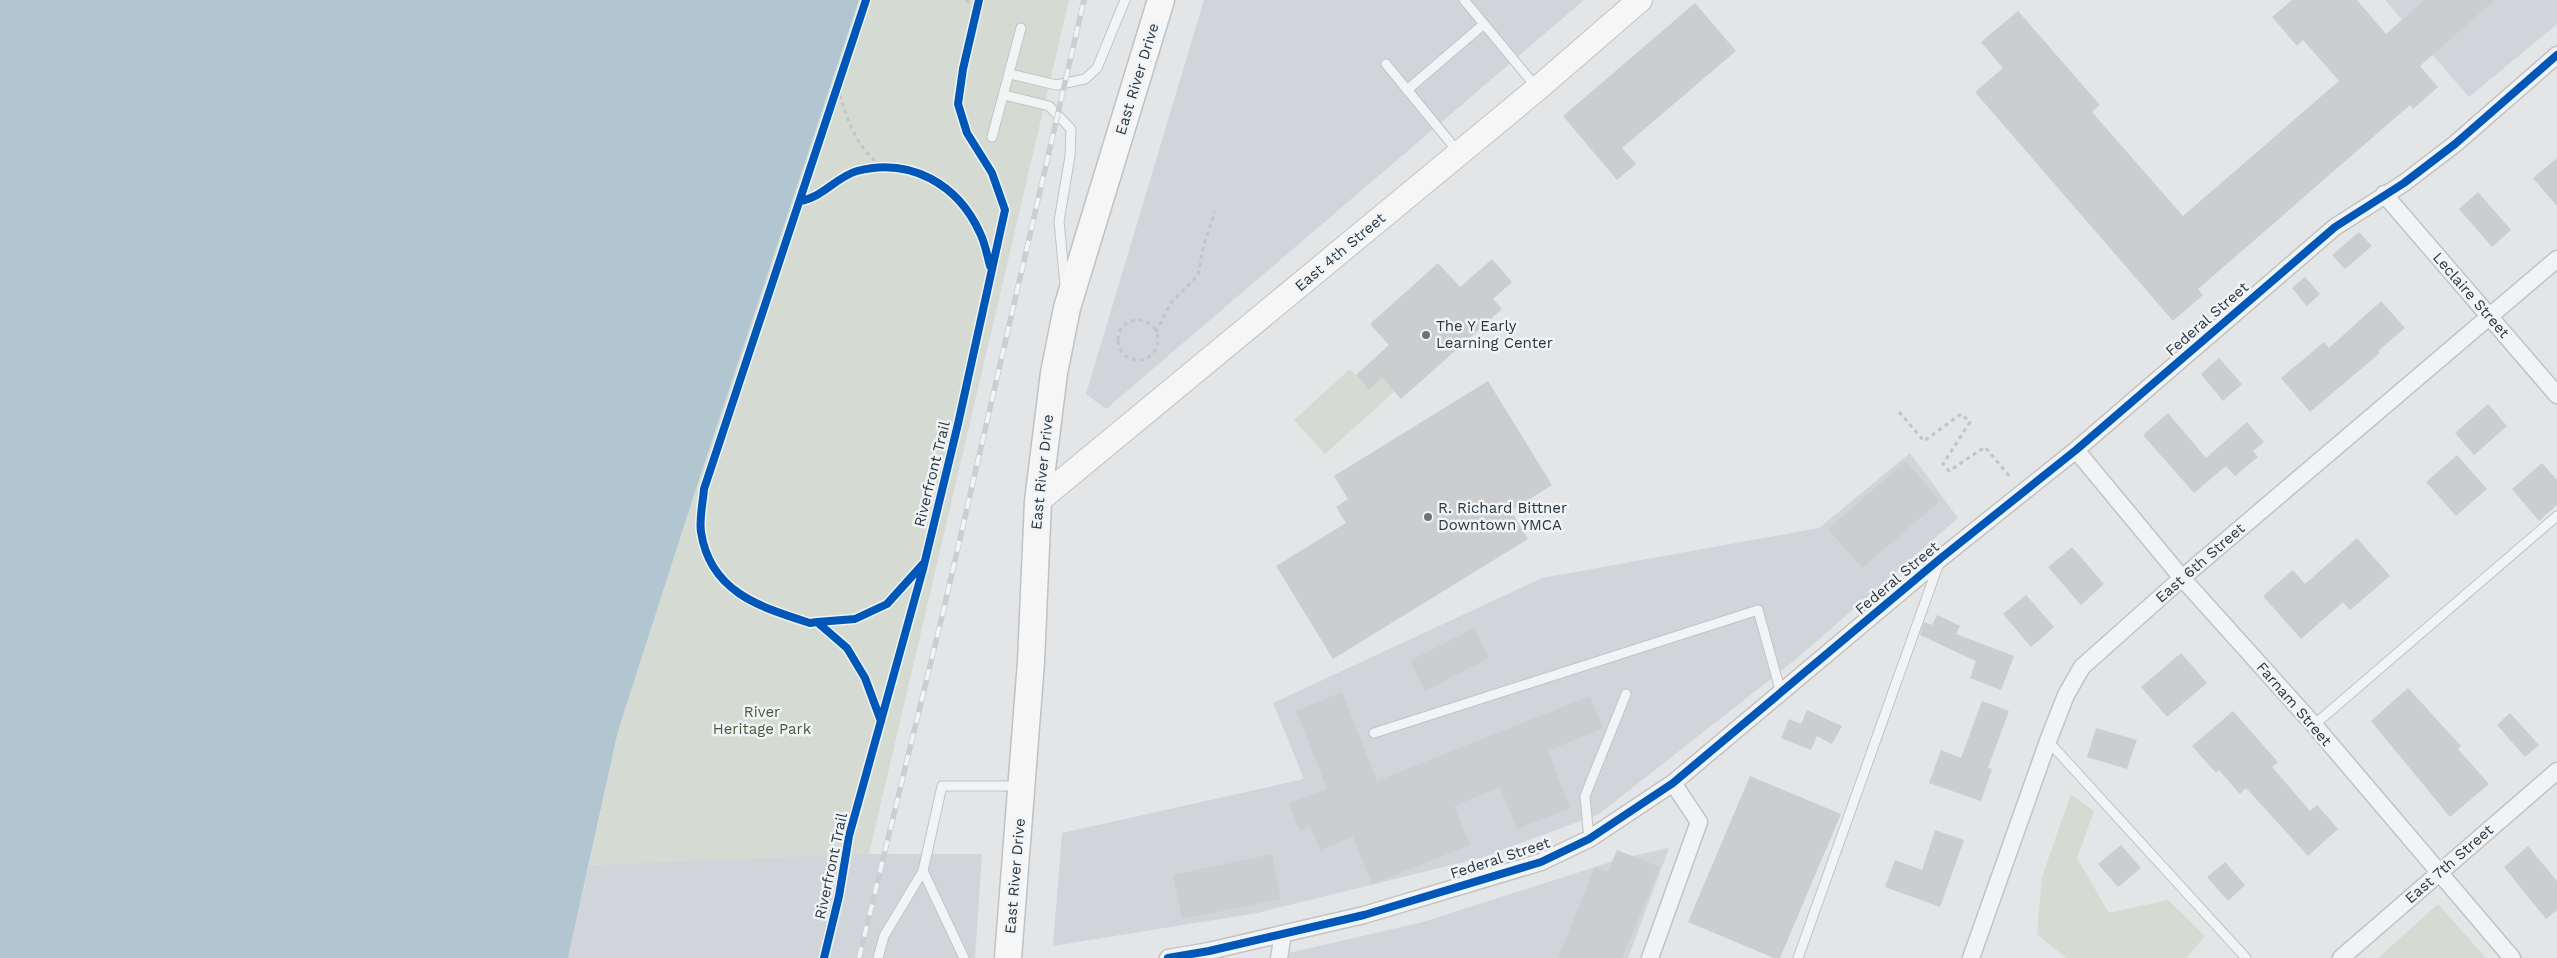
<svg xmlns="http://www.w3.org/2000/svg" width="2557" height="958" viewBox="0 0 2557 958" font-family="'Work Sans',sans-serif">
  <style>
    .built { fill: #d1d5da }
    .green { fill: #d5dbd3 }
    .water { fill: #b2c6d1 }
    .building { fill: #cbcdcf }
    .lines { fill: none; stroke-linecap: round; stroke-linejoin: round }
    .lane-casing { stroke: #c1c3c5; stroke-width: 11 }
    .street-casing { stroke: #c1c3c5; stroke-width: 19 }
    .secondary-casing { stroke: #c1c3c5; stroke-width: 26 }
    .primary-casing { stroke: #bec2c5; stroke-width: 29 }
    .path { stroke: #c1c5c7; stroke-width: 3; stroke-dasharray: 4 4; stroke-linecap: butt }
    .lane { stroke: #f1f3f4; stroke-width: 9 }
    .street { stroke: #f1f3f4; stroke-width: 16 }
    .secondary { stroke: #f6f6f6; stroke-width: 24 }
    .primary { stroke: #f6f6f6; stroke-width: 26 }
    .rail-casing { stroke: #cbcdcf; stroke-width: 5.5 }
    .rail { stroke: #f0f4f6; stroke-width: 4; stroke-dasharray: 11; stroke-linecap: butt }
    .cycleway-casing { stroke: #f0f4f6; stroke-width: 11 }
    .cycleway { stroke: #0057b8; stroke-width: 8 }
    .poi-dot { fill: #6b737a; stroke: #f0f4f6; stroke-width: 2 }
    .labels { text-anchor: middle; dominant-baseline: central; stroke-width: 5; stroke-linejoin: round; paint-order: stroke }
    .street-label { font-size: 15px; fill: #2a3640; stroke: #f0f4f6 }
    .poi-label { font-size: 15px; fill: #2a3640; stroke: #f0f4f6; text-anchor: start }
    .park-label { font-size: 15px; fill: #455b37; stroke: #f0f4f6 }
  </style>
  <rect width="100%" height="100%" fill="#e3e5e7"/>
  <path class="built" d="M 1204,0 L 1584,0 L 1106,409 L 1086,394 Z
    M 2385,0 L 2557,0 L 2557,24 L 2469,97 Z
    M 1910,453 L 1958,518 L 1795,660 L 1599,814 L 1480,858 L 1257,913 L 1053,946 L 1062,833 L 1304,779 L 1273,703 L 1542,578 L 1819,528 Z
    M 1669,848 L 1628,958 L 1267,958 L 1423,922 L 1623,858 Z
    M 829,854 L 982,854 L 975,958 L 568,958 L 589,865 Z"/>
  <path class="green" d="M 859,0 L 1069,0 L 869,854 L 589,865 L 618,731 L 695,492 Z
    M 1350,369 L 1368,389 L 1382,377 L 1395,391 L 1325,454 L 1294,420 Z
    M 2071,794 L 2094,811 L 2077,858 L 2109,913 L 2168,900 L 2205,936 L 2186,958 L 2066,958 L 2037,934 L 2042,877 Z
    M 2438,904 L 2486,958 L 2378,958 Z"/>
  <path class="water" d="M 0,0 L 859,0 L 695,492 L 618,731 L 568,958 L 0,958 Z"/>
  <path class="building" d="M 2292,0 L 2357,0 L 2386,34 L 2424,0 L 2495,0 L 2420,66 L 2438,87 L 2413,109 L 2410,105 L 2198,289 L 2203,295 L 2173,321 L 1975,92 L 2003,68 L 1981,42 L 2018,11 L 2100,105 L 2092,112 L 2183,216 L 2339,81 L 2303,40 L 2297,46 L 2272,17 Z
    M 1695,3 L 1736,51 L 1622,148 L 1636,164 L 1617,180 L 1563,116 Z
    M 2557,158 L 2557,206 L 2533,178 Z
    M 2478,192 L 2511,230 L 2492,247 L 2459,209 Z
    M 2359,232 L 2372,246 L 2345,269 L 2332,255 Z
    M 1492,259 L 1512,282 L 1493,299 L 1502,309 L 1401,399 L 1382,377 L 1369,390 L 1356,375 L 1389,345 L 1370,324 L 1438,263 L 1460,287 Z
    M 2305,277 L 2320,294 L 2307,306 L 2292,288 Z
    M 2381,301 L 2405,328 L 2378,351 L 2380,353 L 2310,412 L 2281,378 L 2324,342 L 2329,348 Z
    M 2219,358 L 2242,384 L 2223,401 L 2201,374 Z
    M 1488,381 L 1552,485 L 1511,511 L 1528,539 L 1333,659 L 1276,566 L 1346,523 L 1336,507 L 1348,499 L 1334,476 Z
    M 2488,404 L 2507,426 L 2474,455 L 2455,433 Z
    M 2168,413 L 2206,458 L 2247,422 L 2264,442 L 2253,451 L 2258,457 L 2235,476 L 2226,466 L 2194,493 L 2143,435 Z
    M 2457,455 L 2487,489 L 2456,516 L 2426,482 Z
    M 1906,461 L 1940,501 L 1862,568 L 1828,529 Z
    M 2542,463 L 2557,480 L 2557,505 L 2539,521 L 2512,489 Z
    M 2357,538 L 2390,576 L 2350,610 L 2343,602 L 2301,639 L 2263,596 L 2293,570 L 2305,584 Z
    M 2072,547 L 2104,584 L 2081,605 L 2048,567 Z
    M 2026,595 L 2054,627 L 2031,647 L 2003,614 Z
    M 1937,615 L 1960,626 L 1956,634 L 2014,656 L 2001,690 L 1970,678 L 1976,661 L 1920,635 L 1924,622 L 1932,625 Z
    M 1474,628 L 1489,658 L 1425,691 L 1410,661 Z
    M 2181,653 L 2207,683 L 2167,717 L 2141,687 Z
    M 2408,688 L 2461,746 L 2458,749 L 2489,784 L 2450,817 L 2371,721 Z
    M 1342,692 L 1377,781 L 1590,696 L 1603,728 L 1548,751 L 1570,808 L 1517,829 L 1500,787 L 1454,806 L 1470,845 L 1372,884 L 1353,837 L 1320,850 L 1310,826 L 1300,831 L 1289,803 L 1327,789 L 1296,711 Z
    M 1982,701 L 2009,711 L 1988,768 L 1992,769 L 1981,801 L 1929,783 L 1941,750 L 1961,758 Z
    M 1807,710 L 1842,726 L 1832,744 L 1817,736 L 1811,750 L 1781,738 L 1789,719 L 1801,724 Z
    M 2233,711 L 2278,762 L 2272,767 L 2310,811 L 2317,805 L 2338,829 L 2308,856 L 2246,788 L 2240,794 L 2219,770 L 2216,773 L 2192,746 Z
    M 2510,713 L 2539,745 L 2525,757 L 2497,725 Z
    M 2096,728 L 2137,740 L 2127,769 L 2087,757 Z
    M 1750,776 L 1841,814 L 1780,958 L 1774,958 L 1688,922 Z
    M 1935,830 L 1964,840 L 1940,907 L 1885,887 L 1895,860 L 1922,870 Z
    M 2121,845 L 2141,868 L 2118,887 L 2098,864 Z
    M 2528,846 L 2557,881 L 2557,910 L 2546,919 L 2504,867 Z
    M 1617,850 L 1660,867 L 1622,958 L 1558,958 L 1595,867 L 1608,872 Z
    M 1272,854 L 1281,899 L 1182,919 L 1173,875 Z
    M 2225,862 L 2245,885 L 2228,901 L 2207,877 Z"/>
  <g class="lines">
    <g class="lane-casing">
      <path id="lane" d="M 1464,0 L 1537,88
        M 1386,64 L 1459,153
        M 1010,74 L 1056,85 L 1085,79 L 1097,68 L 1125,0
        M 1407,90 L 1484,24
        M 1004,95 L 1049,106 L 1071,129 L 1070,156 L 1059,221 L 1065,285
        M 992,137 L 1021,28
        M 2314,725 L 2557,516
        M 1374,733 L 1758,610 L 1781,693
        M 2048,741 L 2246,958
        M 1589,839 L 1585,796 L 1626,694
        M 923,871 L 964,958
        M 878,958 L 884,936 L 923,871 L 942,786 L 1018,786
        M 1798,958 L 1939,563"/>
    </g>
    <g class="street-casing">
      <path id="street" d="M 2384,194 L 2557,395
        M 2076,450 L 2182,578 L 2314,725 L 2512,958
        M 1168,958 L 1209,951 L 1364,915 L 1541,862 L 1589,839 L 1673,783 L 1941,558 L 2076,450 L 2335,227 L 2404,183 L 2455,144 L 2557,55
        M 1279,958 L 1283,934
        M 1650,958 L 1699,822 L 1673,783
        M 1971,958 L 2048,741 L 2066,695 L 2082,667 L 2182,578 L 2557,259
        M 2341,958 L 2557,771"/>
    </g>
    <g class="secondary-casing">
      <path id="secondary" d="M 1038,501 L 1537,89 L 1640,0"/>
    </g>
    <g class="primary-casing">
      <path id="primary" d="M 1008,958 L 1031,662 L 1038,501 L 1054,373 L 1067,308 L 1161,0"/>
    </g>
    <path class="path" d="M 966,0 L 977,9
      M 837,87 C 848,120 854,146 883,167
      M1118 340a20 20 0 1 1 40 0a20 20 0 1 1-40 0Z
      M 1156,332 L 1171,303 L 1198,275 L 1204,244 L 1215,212
      M 1899,412 L 1924,441 L 1961,414 L 1970,422 L 1943,464 L 1949,471 L 1985,447 L 2011,478"/>
    <use href="#lane" class="lane"/>
    <use href="#street" class="street"/>
    <use href="#secondary" class="secondary"/>
    <use href="#primary" class="primary"/>
    <g class="rail-casing">
      <path id="rail" d="M 859,958 L 944,608 L 1084,0"/>
    </g>
    <use href="#rail" class="rail"/>
    <g class="cycleway-casing">
      <path id="cycleway" d="M 866,0 L 704,489 C 703,502 699,519 701,532 C 710,592 760,607 810,623 L 817,622 L 847,648 L 865,678 L 881,721
        M 800,201 C 822,198 836,177 857,171 C 910,157 958,184 980,233 C 985,243 987,255 990,266
        M 817,622 L 855,619 L 887,604 L 923,564
        M 824,958 L 839,896 L 849,836 L 923,569 L 958,424 L 1005,210 L 992,173 L 967,133 L 958,104 L 963,69 L 979,0
        M 1168,958 L 1209,951 L 1364,915 L 1541,862 L 1589,839 L 1673,783 L 1941,558 L 2076,450 L 2335,227 L 2404,183 L 2455,144 L 2557,55"/>
    </g>
    <use href="#cycleway" class="cycleway"/>
  </g>
  <g class="poi-dot">
    <circle cx="1426" cy="335" r="5"/>
    <circle cx="1428" cy="517" r="5"/>
  </g>
  <g class="labels">
    <g class="street-label">
      <text transform="translate(1137 79) rotate(-73)">East River Drive</text>
      <text transform="translate(1340 252) rotate(-40)">East 4th Street</text>
      <text transform="translate(2471 295) rotate(49)">Leclaire Street</text>
      <text transform="translate(2207 319) rotate(-41)">Federal Street</text>
      <text transform="translate(1042 472) rotate(-84)">East River Drive</text>
      <text transform="translate(932 474) rotate(-76)">Riverfront Trail</text>
      <text transform="translate(2200 563) rotate(-41)">East 6th Street</text>
      <text transform="translate(1897 578) rotate(-40)">Federal Street</text>
      <text transform="translate(2294 704) rotate(49)">Farnam Street</text>
      <text transform="translate(1500 858) rotate(-18)">Federal Street</text>
      <text transform="translate(2449 864) rotate(-41)">East 7th Street</text>
      <text transform="translate(831 866) rotate(-78)">Riverfront Trail</text>
      <text transform="translate(1015 876) rotate(-85)">East River Drive</text>
    </g>
    <g class="poi-label">
      <text x="1436" y="326">The Y Early<tspan x="1436" dy="17">Learning Center</tspan></text>
      <text x="1438" y="508">R. Richard Bittner<tspan x="1438" dy="17">Downtown YMCA</tspan></text>
    </g>
    <g class="park-label">
      <text x="762" y="712">River<tspan x="762" dy="17">Heritage Park</tspan></text>
    </g>
  </g>
</svg>
